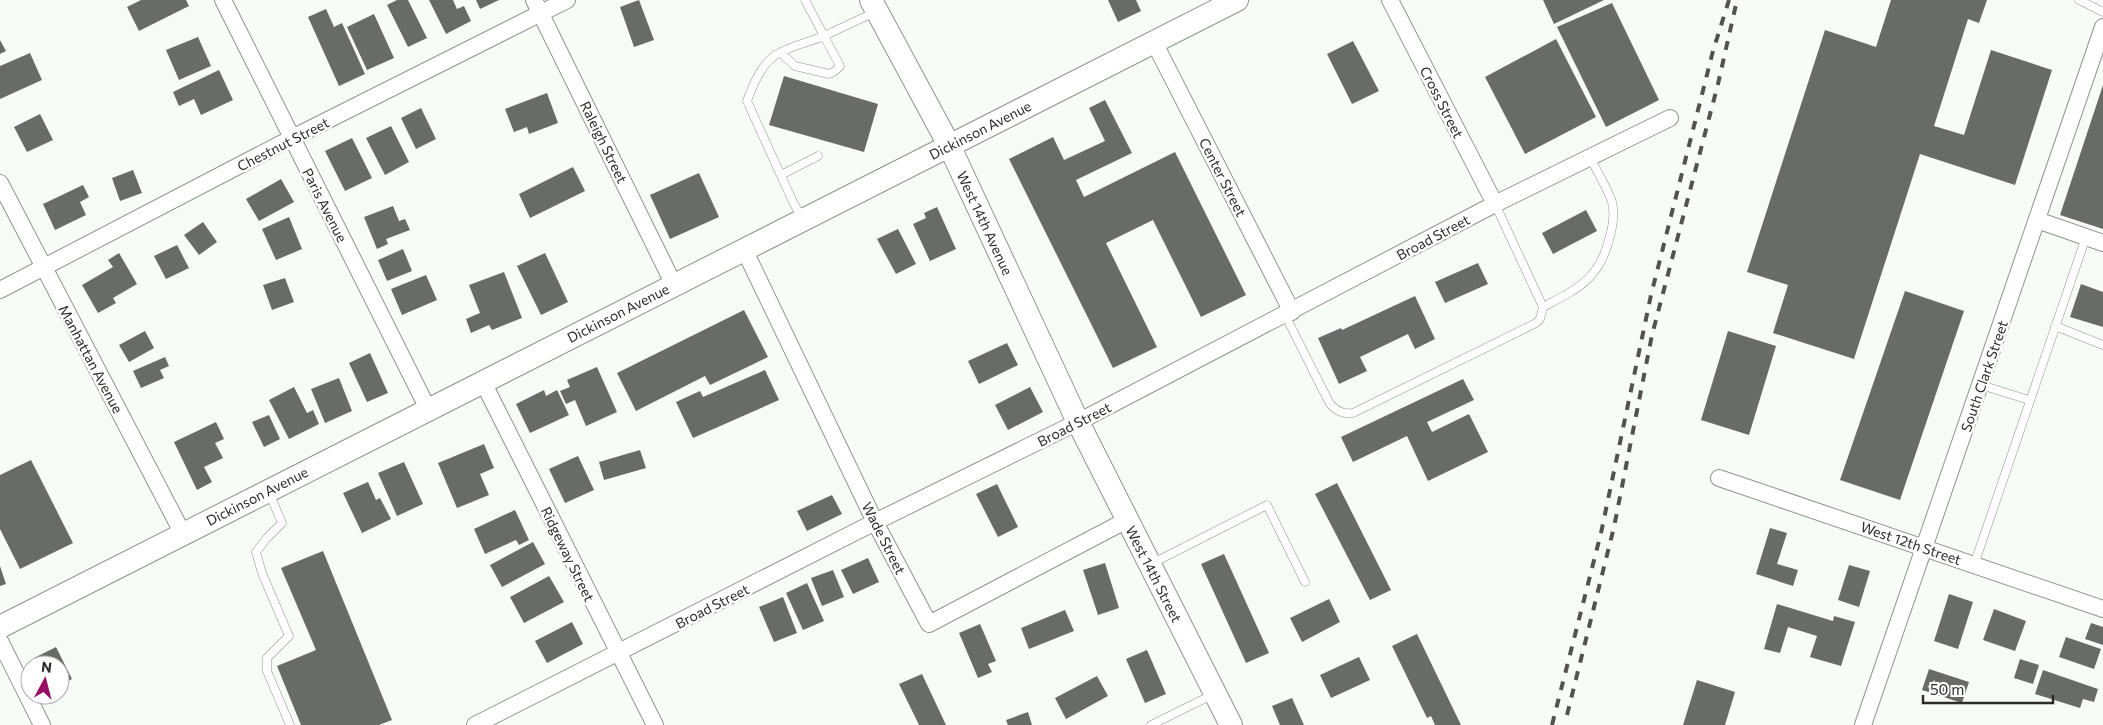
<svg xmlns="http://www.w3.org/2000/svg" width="2103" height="725" viewBox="0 0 2103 725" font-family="Commissioner,sans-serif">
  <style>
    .building { fill: #686b67 }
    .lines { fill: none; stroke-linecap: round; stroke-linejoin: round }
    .lane-casing { stroke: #90948f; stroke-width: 9 }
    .street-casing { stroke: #90948f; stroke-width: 18 }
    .secondary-casing { stroke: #90948f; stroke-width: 24 }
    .lane { stroke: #fff; stroke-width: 8 }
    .street { stroke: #fff; stroke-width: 16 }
    .secondary { stroke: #fff; stroke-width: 22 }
    .rail { stroke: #525351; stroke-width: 4; stroke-dasharray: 9 9; stroke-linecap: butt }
    .labels { text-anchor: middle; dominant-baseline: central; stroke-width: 5; stroke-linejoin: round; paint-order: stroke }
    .street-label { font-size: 14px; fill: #2b2c2a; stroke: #fff }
  </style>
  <rect width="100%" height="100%" fill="#f8fcf7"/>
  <path class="building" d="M 141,0 L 186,0 L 189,6 L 139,31 L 127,7 Z
    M 397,0 L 408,0 L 427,38 L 408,47 L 387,5 Z
    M 429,0 L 453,0 L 457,9 L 464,6 L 471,21 L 446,34 Z
    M 476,0 L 499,0 L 480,9 Z
    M 639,0 L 654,40 L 634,47 L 620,7 Z
    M 1108,0 L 1136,0 L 1141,11 L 1118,22 Z
    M 1543,0 L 1604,0 L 1554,24 Z
    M 1891,0 L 1987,0 L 1979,23 L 1968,19 L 1934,126 L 1964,135 L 1991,50 L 2052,70 L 2015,185 L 1920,154 L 1854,359 L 1773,333 L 1788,285 L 1747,272 L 1825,30 L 1876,47 Z
    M 1612,3 L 1659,100 L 1606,127 L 1557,27 Z
    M 326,9 L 334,27 L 342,23 L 365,74 L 339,86 L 308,17 Z
    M 374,14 L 394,58 L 367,70 L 347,27 Z
    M 198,37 L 211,66 L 179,80 L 166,50 Z
    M 1556,39 L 1596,117 L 1525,154 L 1485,77 Z
    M 0,40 L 6,51 L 0,54 Z
    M 1353,41 L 1379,91 L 1352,104 L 1327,54 Z
    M 30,53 L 42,80 L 0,99 L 0,66 Z
    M 219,70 L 233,100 L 201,115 L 194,99 L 179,106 L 173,92 Z
    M 784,76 L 878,104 L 864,152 L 769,125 Z
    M 2103,85 L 2103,229 L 2060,215 Z
    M 547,93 L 558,123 L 529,134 L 527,127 L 514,132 L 505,109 Z
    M 1105,100 L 1132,153 L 1076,180 L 1084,197 L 1175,152 L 1246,295 L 1201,317 L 1153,220 L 1106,243 L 1157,347 L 1113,368 L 1009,159 L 1053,137 L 1064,160 L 1105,141 L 1089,108 Z
    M 421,108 L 436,139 L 416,149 L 401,118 Z
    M 40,114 L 53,140 L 27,152 L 14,127 Z
    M 391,126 L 409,162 L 385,175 L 366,138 Z
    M 352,138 L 372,178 L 345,191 L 325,151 Z
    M 573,167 L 585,191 L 530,218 L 519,194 Z
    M 133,170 L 142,193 L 120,201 L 112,178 Z
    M 699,173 L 719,217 L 670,239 L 650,195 Z
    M 281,179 L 294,202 L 259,221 L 246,199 Z
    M 83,185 L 89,197 L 80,202 L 86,215 L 55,230 L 43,204 Z
    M 393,206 L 399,221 L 405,219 L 410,230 L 386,239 L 388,244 L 377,249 L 364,217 Z
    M 937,207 L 956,249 L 930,261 L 913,224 L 926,218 L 924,213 Z
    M 1586,210 L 1597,231 L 1553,254 L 1542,233 Z
    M 289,217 L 302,249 L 276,260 L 262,229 Z
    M 203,222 L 217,242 L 199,255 L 184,235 Z
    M 898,229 L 916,264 L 896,274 L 877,239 Z
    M 177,245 L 189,268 L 166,279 L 154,256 Z
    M 403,249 L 412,271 L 387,281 L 378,260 Z
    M 119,253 L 137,284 L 113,298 L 116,303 L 98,313 L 82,285 L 113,267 L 108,260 Z
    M 545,253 L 568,302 L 541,315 L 517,266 Z
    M 1478,263 L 1488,284 L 1445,303 L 1435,282 Z
    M 504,272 L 522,318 L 492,330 L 489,325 L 471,333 L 466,319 L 480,313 L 469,285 Z
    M 426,275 L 437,300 L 402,315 L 391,289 Z
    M 285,278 L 294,302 L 272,310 L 263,285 Z
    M 2081,284 L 2103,292 L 2103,327 L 2070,317 Z
    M 1905,291 L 1964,311 L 1900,500 L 1840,480 Z
    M 1415,296 L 1435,339 L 1415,349 L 1408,334 L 1360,357 L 1367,371 L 1339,384 L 1318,338 L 1341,328 L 1342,330 Z
    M 744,310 L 768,357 L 710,385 L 705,376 L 636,411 L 617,373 Z
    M 145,331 L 154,348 L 129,362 L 119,345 Z
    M 1728,331 L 1776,346 L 1749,435 L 1701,420 Z
    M 1007,343 L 1018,365 L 979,384 L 968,361 Z
    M 370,353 L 388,393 L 367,402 L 349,363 Z
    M 165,357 L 169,366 L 160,370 L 164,378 L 141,388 L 133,371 Z
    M 597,367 L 617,412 L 586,426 L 575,400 L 566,404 L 560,391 L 570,387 L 567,380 Z
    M 765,370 L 779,400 L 693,438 L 676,402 L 700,391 L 703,397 Z
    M 339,378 L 352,411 L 325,423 L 311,389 Z
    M 1463,379 L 1474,400 L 1427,422 L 1432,432 L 1469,414 L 1488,452 L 1428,481 L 1407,436 L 1353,462 L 1341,437 Z
    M 294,387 L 307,413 L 313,410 L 319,424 L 289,439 L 269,400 Z
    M 1030,387 L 1043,412 L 1008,430 L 995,405 Z
    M 544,390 L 546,396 L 557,390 L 569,415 L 530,433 L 516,404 Z
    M 269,415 L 280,439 L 264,447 L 252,422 Z
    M 216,422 L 224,439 L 215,443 L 223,458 L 204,467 L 212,482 L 197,490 L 174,442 Z
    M 484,444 L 494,468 L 480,474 L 489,495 L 457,508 L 438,463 Z
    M 640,450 L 646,468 L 604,480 L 599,462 Z
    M 578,456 L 594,490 L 565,503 L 549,469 Z
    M 31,460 L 73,543 L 20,569 L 0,529 L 0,475 Z
    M 404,462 L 423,504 L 397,516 L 378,473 Z
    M 368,482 L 376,500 L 380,498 L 391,519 L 362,533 L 343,493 Z
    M 1337,483 L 1391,590 L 1370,600 L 1315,494 Z
    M 997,484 L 1018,527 L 998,537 L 976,494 Z
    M 832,495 L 842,514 L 807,531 L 797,511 Z
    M 515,510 L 529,540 L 519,545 L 516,540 L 485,554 L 474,529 Z
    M 1770,528 L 1787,533 L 1777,564 L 1798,570 L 1793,586 L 1756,574 Z
    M 533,542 L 545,564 L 502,587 L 490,565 Z
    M 323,551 L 392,720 L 379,725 L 301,725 L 277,666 L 316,650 L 281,568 Z
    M 1224,554 L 1269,653 L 1246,663 L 1201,564 Z
    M 868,558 L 879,582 L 853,594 L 841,570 Z
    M 1105,563 L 1119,608 L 1098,615 L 1083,570 Z
    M 1849,565 L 1870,571 L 1859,607 L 1838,600 Z
    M 0,566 L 6,584 L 0,586 Z
    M 833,570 L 844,597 L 822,606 L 811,578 Z
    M 549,576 L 564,602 L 524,623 L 510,597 Z
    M 807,583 L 824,621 L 803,630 L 786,593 Z
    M 1949,594 L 1973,602 L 1958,649 L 1934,641 Z
    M 783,597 L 797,633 L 774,642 L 759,607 Z
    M 1329,599 L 1340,622 L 1302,642 L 1290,618 Z
    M 1777,604 L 1833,621 L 1834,616 L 1855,622 L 1841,666 L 1810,657 L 1817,636 L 1788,627 L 1780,653 L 1764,649 Z
    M 1994,609 L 2026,621 L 2015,651 L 1983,640 Z
    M 1065,610 L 1074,631 L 1029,649 L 1021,628 Z
    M 572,622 L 583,644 L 547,663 L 535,641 Z
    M 2091,623 L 2103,627 L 2103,645 L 2085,639 Z
    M 980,624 L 996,661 L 988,664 L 992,672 L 978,678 L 959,633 Z
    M 1417,634 L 1461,725 L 1435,725 L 1431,716 L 1427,718 L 1392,646 Z
    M 2066,637 L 2101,649 L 2094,669 L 2059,657 Z
    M 56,647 L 72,679 L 60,685 L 60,665 L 37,665 L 34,658 Z
    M 1147,650 L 1166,694 L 1145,703 L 1126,659 Z
    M 1359,657 L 1370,680 L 1331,698 L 1320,675 Z
    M 2020,659 L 2039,665 L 2033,684 L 2014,678 Z
    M 1929,669 L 1969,682 L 1962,703 L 1922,690 Z
    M 2043,670 L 2098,689 L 2094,702 L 2083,699 L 2080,708 L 2035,694 Z
    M 922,674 L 946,725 L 919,725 L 899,684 Z
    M 1097,676 L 1108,696 L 1066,719 L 1055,698 Z
    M 1697,680 L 1735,692 L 1725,725 L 1683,725 Z
    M 1292,698 L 1304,725 L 1280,725 L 1272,706 Z
    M 1028,712 L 1032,725 L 1008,725 L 1006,720 Z"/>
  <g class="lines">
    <g class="lane-casing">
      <path id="lane" d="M 805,0 L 824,36 L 875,12
        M 2079,0 L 2103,12
        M 781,53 L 795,66 L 829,74 L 835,71 L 840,66 L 824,36 C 812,41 781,49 773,57 C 761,66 752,87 747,101 L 793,202 L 802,218
        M 781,175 L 818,156
        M 1543,307 C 1579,288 1600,279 1610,236 C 1613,225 1615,214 1612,202 C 1607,187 1597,172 1590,157
        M 1285,315 L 1330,404 C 1338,412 1343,414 1353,413 L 1536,323 L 1540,319 L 1543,307 L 1495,204
        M 2055,326 L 2103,345
        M 1981,385 L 2029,400
        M 269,493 L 282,523 L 267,538 L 256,552 L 262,573 L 289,636 L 267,658 L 267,671 L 290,725
        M 1151,564 L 1267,505 L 1305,582
        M 1974,565 L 2086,237
        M 1151,725 L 1214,694"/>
    </g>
    <g class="street-casing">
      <path id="street" d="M 223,0 L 428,409
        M 534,0 L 674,285
        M 1390,0 L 1495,204
        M 1154,42 L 1292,312
        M 0,183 L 183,534
        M 2037,220 L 2103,243
        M 744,249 L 875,522 L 929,624 L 1127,520
        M 0,290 L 292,138 L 567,0
        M 483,382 L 655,725
        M 1719,478 L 2103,609
        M 0,641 L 42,725
        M 475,725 L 875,522 L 1078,422 L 1495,204 L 1670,118
        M 1863,725 L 2103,27"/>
    </g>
    <g class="secondary-casing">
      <path id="secondary" d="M 871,0 L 949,145 L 1078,422 L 1231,725
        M 0,627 L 1237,0"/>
    </g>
    <use href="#lane" class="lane"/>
    <use href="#street" class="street"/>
    <use href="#secondary" class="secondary"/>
    <path class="rail" d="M 1567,715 L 1614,527 L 1652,335 L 1718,84 L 1737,0
      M 1552,725 L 1601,533 L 1651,295 L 1713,51 L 1729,0"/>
  </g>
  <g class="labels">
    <g class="street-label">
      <text transform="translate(1442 102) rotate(63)">Cross Street</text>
      <text transform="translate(980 130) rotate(-27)">Dickinson Avenue</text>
      <text transform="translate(604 142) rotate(64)">Raleigh Street</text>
      <text transform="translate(283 144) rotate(-27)">Chestnut Street</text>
      <text transform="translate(1223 177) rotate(63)">Center Street</text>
      <text transform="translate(325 205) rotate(63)">Paris Avenue</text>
      <text transform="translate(985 223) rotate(65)">West 14th Avenue</text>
      <text transform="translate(1433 237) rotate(-28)">Broad Street</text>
      <text transform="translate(618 313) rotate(-27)">Dickinson Avenue</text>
      <text transform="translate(91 359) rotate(62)">Manhattan Avenue</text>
      <text transform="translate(1984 376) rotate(-71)">South Clark Street</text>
      <text transform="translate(1074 424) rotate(-27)">Broad Street</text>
      <text transform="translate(257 496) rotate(-27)">Dickinson Avenue</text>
      <text transform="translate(884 538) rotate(63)">Wade Street</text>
      <text transform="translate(1911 543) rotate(19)">West 12th Street</text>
      <text transform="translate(568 554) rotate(64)">Ridgeway Street</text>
      <text transform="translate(1154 574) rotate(63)">West 14th Street</text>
      <text transform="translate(712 606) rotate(-27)">Broad Street</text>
    </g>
  </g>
  <g transform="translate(45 680) rotate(7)"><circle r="24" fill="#ffffff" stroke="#aaabaa"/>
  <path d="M0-4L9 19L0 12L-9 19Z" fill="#970e64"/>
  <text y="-8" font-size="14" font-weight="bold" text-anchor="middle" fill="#2b2c2a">N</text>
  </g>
  <path d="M1923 695v8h130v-8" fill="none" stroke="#2b2c2a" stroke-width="2.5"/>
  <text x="1930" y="695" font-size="15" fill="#2b2c2a" stroke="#ffffff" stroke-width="4" paint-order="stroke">50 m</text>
</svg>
